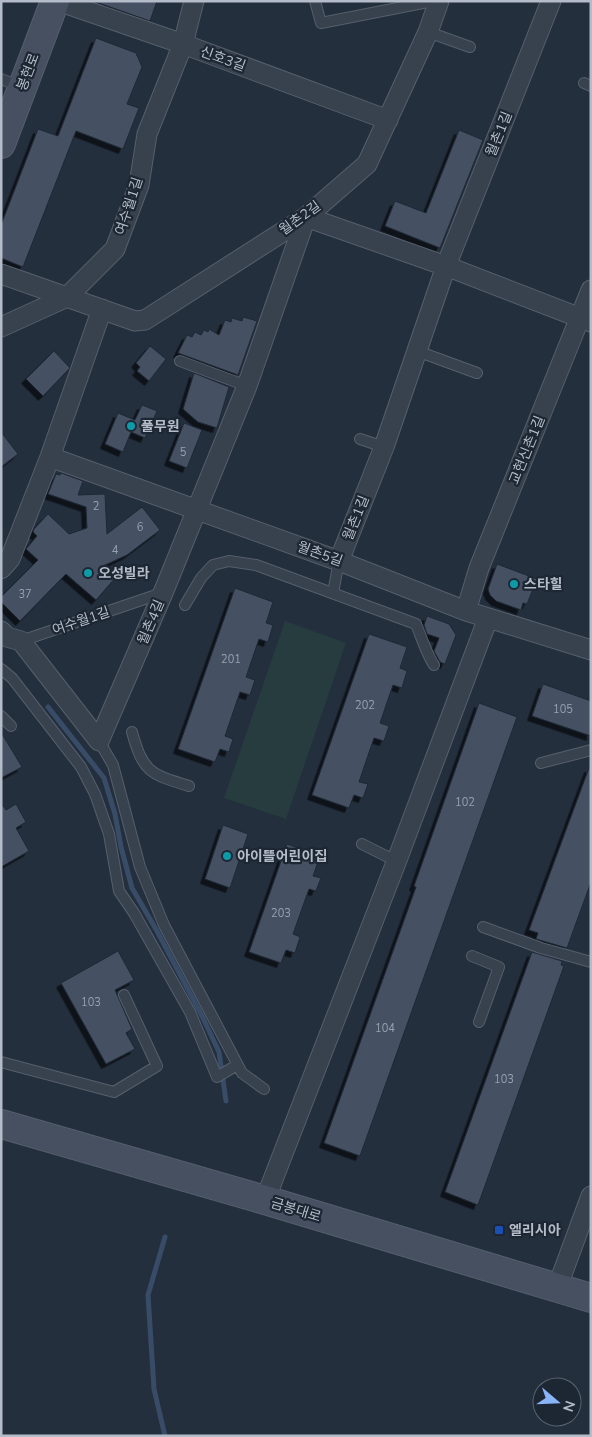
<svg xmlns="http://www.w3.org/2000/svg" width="592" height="1437" viewBox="0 0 592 1437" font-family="'Nunito Sans','Noto Sans KR',sans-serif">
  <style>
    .green { fill: #263c3f }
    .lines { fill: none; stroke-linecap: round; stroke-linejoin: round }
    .stream { stroke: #394c67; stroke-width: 5 }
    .building { fill: #455162; stroke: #1f2835; filter: url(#shadow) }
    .lane-casing { stroke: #565f6c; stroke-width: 12 }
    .street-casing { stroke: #565f6c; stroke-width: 21 }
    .secondary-casing { stroke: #565f6c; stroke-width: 30 }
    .lane { stroke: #38414e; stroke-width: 10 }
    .street { stroke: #38414e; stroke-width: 19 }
    .secondary { stroke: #465061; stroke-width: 28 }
    .culture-dot { fill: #0f9aa8; stroke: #1d2633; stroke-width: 2 }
    .transit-dot { fill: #1a4fb4; stroke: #1d2633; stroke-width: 2 }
    .labels { text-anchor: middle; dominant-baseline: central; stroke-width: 4.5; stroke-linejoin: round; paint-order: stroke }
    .number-label { font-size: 11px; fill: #98a1af }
    .street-label { font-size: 14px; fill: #b4bcc9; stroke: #1d2633 }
    .poi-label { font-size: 14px; font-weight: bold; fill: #b4bcc9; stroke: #1d2633; text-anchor: start }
  </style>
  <defs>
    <filter id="shadow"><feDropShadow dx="-4.5" dy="4.5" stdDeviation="0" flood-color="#0009"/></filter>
  </defs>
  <rect width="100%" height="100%" fill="#242f3e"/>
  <path class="green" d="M 285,621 L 346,643 L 286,819 L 224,798 Z"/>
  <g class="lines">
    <path class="stream" d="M 48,707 L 104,778 L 115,814 L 121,847 L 132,888 L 157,931 L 203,1018 L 219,1052 L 226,1101
      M 165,1237 L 148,1295 L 154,1389 L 165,1436"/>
  </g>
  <path class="building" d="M 93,1 L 157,1 L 150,21 Z
    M 96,38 L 136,53 L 142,67 L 127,104 L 139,108 L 123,149 L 76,131 L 23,267 L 1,258 L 1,225 L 38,129 L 58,136 Z
    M 459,130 L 483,140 L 440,248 L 385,226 L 395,201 L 426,213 Z
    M 243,317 L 257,321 L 238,375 L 178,353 L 187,335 L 192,337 L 195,332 L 201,335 L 204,330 L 208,332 L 209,329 L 219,335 L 225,320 L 231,322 L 232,318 L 242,321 Z
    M 150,346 L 166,359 L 149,381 L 137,371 L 140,367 L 136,363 Z
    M 54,351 L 70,368 L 43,396 L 26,379 Z
    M 194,373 L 229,387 L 217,428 L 198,422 L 183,409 Z
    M 142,405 L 157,411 L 145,438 L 131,432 L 123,452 L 105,444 L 118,413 L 135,420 Z
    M 184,423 L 202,430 L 187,468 L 169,461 Z
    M 1,432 L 18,454 L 1,467 Z
    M 61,473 L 83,481 L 78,495 L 105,494 L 107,534 L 142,507 L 160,530 L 127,555 L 103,566 L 116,577 L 96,600 L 66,574 L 20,621 L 1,602 L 1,597 L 38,560 L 26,549 L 37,536 L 33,532 L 34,529 L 48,514 L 69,534 L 87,528 L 86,507 L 48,494 L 56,474 L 60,475 Z
    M 497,564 L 537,579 L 527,604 L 523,603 L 521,610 L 496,601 L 490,595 L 488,589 Z
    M 235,588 L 273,602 L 266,623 L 273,625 L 268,642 L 259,639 L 246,677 L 255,680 L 250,695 L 240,692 L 225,736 L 233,739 L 229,752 L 220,749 L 215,762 L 178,749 Z
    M 427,616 L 449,624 L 456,635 L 445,664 L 440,662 L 434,651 L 439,638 L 427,634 L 424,625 Z
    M 369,634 L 407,647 L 400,668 L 407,671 L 402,688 L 393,685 L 380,723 L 389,726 L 384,741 L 374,738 L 359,782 L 368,784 L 363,798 L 354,795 L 349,808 L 312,795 Z
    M 543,684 L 591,701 L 591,736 L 532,716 Z
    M 479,703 L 517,717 L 360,1156 L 324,1143 L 416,887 L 414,886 Z
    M 1,732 L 22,767 L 1,778 Z
    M 589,768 L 591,768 L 591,882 L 567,948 L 536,939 L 538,933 L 529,930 Z
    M 1,803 L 6,810 L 16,804 L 26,822 L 16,828 L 29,851 L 1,867 Z
    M 223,825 L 248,834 L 230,888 L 205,879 Z
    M 287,844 L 320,856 L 313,876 L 321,878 L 316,891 L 309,889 L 293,934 L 300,937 L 295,953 L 286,950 L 281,963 L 249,952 Z
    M 118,951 L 134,980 L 115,990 L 132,1029 L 126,1033 L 135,1049 L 106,1064 L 61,983 Z
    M 532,952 L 562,961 L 561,965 L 564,966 L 478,1205 L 445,1192 Z"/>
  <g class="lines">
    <g class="lane-casing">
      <path id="lane" d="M 315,1 L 321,23 L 433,1
        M 428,32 L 470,47
        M 1,79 L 22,87
        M 584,83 L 591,86
        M 417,351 L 477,373
        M 180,361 L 247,386
        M 360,439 L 384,447
        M 333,593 L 339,561
        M 185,605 L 201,578 L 213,565 L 229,561 L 256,565 L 416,624 C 421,636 427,655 434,665
        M 21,641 L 162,593
        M 1,669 L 12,678 L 81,767 L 95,794 L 109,834 L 119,891 L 134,913 L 190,1012 L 217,1077 L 237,1065
        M 1,716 L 11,726
        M 132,732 C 143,772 150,774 189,786
        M 99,741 L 113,765 L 140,867 L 164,925 L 242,1073 L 264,1089
        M 541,763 L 591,750
        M 362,844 L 386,856 L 397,860
        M 483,927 L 541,948 L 591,962
        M 472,956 L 499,967 L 479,1022
        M 1,1062 L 114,1092 L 157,1066 L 124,995"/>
    </g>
    <g class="street-casing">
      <path id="street" d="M 58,1 L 183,44 L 388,120
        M 1,274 L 135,321 L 145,320 L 306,217 L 367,164 L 428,32 L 439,1
        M 1,327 L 67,297 L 115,249 L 139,185 L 147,134 L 183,44 L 194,1
        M 50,457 L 339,561 L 466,611 L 591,650
        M 339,561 L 384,447 L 446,266 L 551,1
        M 1,569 L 10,559 L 50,457 L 102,309
        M 466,611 L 479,568 L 591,290
        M 1,631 L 7,637 L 21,641 L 99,741 L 163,593 L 247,386 L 306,217 L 446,266 L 591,322
        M 265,1200 L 397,860 L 488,618
        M 557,1288 L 591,1196"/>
    </g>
    <g class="secondary-casing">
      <path id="secondary" d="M 1,144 L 55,1
        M 1,1124 L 265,1200 L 591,1298"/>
    </g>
    <use href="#lane" class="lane"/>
    <use href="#street" class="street"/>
    <use href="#secondary" class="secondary"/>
  </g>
  <g class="culture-dot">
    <circle cx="131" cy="426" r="5"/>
    <circle cx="88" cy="573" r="5"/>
    <circle cx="514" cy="584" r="5"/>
    <circle cx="227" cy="856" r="5"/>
  </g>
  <rect class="transit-dot" x="494" y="1225" width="10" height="10" rx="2.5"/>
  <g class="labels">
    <g class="number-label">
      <text x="183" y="452">5</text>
      <text x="96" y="506">2</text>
      <text x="140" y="527">6</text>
      <text x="115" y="550">4</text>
      <text x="25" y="594">37</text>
      <text x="231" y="659">201</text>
      <text x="365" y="705">202</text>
      <text x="563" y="709">105</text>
      <text x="465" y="802">102</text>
      <text x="281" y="913">203</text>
      <text x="91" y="1002">103</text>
      <text x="385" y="1028">104</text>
      <text x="504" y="1079">103</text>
    </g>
    <g class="street-label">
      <text transform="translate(223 59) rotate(20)">신호3길</text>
      <text transform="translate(28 72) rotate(-69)">봉현로</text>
      <text transform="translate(499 134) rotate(-68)">월촌1길</text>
      <text transform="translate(129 206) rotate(-72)">여수월1길</text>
      <text transform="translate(300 218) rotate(-36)">월촌2길</text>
      <text transform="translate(527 450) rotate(-68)">교현신촌1길</text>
      <text transform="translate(356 518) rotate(-68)">월촌1길</text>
      <text transform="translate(320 554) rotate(20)">월촌5길</text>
      <text transform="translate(81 621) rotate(-19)">여수월1길</text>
      <text transform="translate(151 622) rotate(-67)">월촌4길</text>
      <text transform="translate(296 1210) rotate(17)">금봉대로</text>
    </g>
    <g class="poi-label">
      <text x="141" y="426">풀무원</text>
      <text x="98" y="573">오성빌라</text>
      <text x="524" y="584">스타힐</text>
      <text x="237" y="856">아이뜰어린이집</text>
      <text x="509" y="1230">엘리시아</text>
    </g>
  </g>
  <rect width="592" height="1437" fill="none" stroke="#b4bcc9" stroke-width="5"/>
  <g transform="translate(557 1402) rotate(109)"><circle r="24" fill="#1d2633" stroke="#59626f"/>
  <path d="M0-4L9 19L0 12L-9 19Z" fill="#8ab4f8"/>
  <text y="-8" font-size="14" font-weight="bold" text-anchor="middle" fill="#b4bcc9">N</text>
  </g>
</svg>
